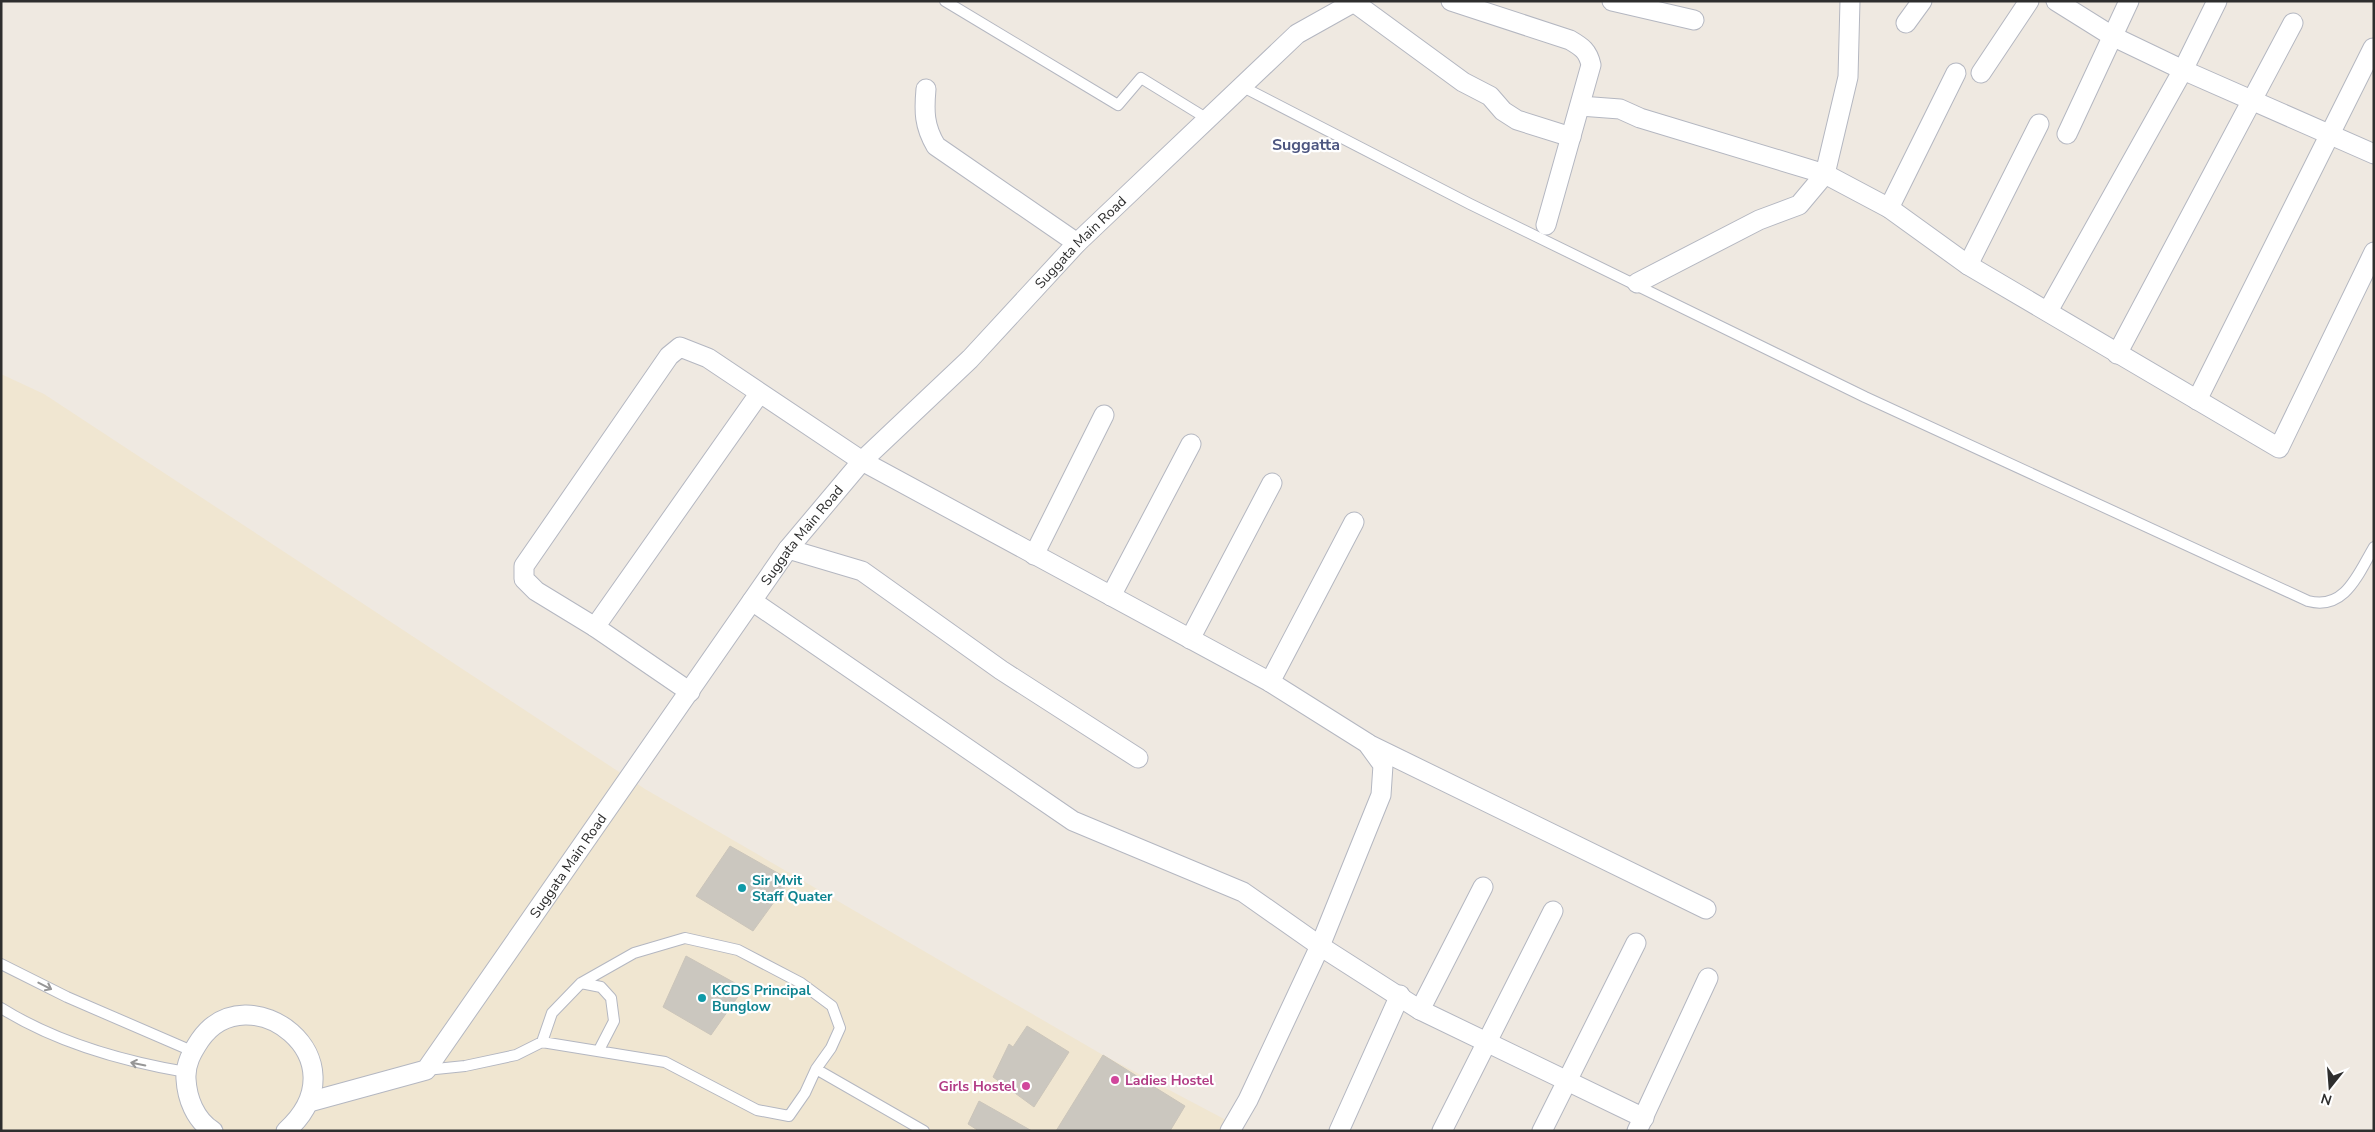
<svg xmlns="http://www.w3.org/2000/svg" width="2375" height="1132" viewBox="0 0 2375 1132" font-family="'Nunito Sans',sans-serif">
  <style>
    .education { fill: #f0e6d1 }
    .building { fill: #cbc7bf; stroke: #cbc5ba }
    .lines { fill: none; stroke-linecap: round; stroke-linejoin: round }
    .lane-casing { stroke: #b4b7c1; stroke-width: 12 }
    .street-casing { stroke: #b4b7c1; stroke-width: 21 }
    .lane { stroke: #fff; stroke-width: 10 }
    .street { stroke: #fff; stroke-width: 19 }
    .oneway { stroke: #969696 }
    .culture-dot { fill: #0f9aa8; stroke: #fff; stroke-width: 2 }
    .hotel-dot { fill: #d1479c; stroke: #fff; stroke-width: 2 }
    .labels { text-anchor: middle; dominant-baseline: central; stroke-width: 4.5; stroke-linejoin: round; paint-order: stroke }
    .street-label { font-size: 14px; fill: #2e2e2e; stroke: #fff }
    .culture-label { font-size: 14px; font-weight: bold; fill: #0d838f; stroke: #fff; text-anchor: start }
    .hotel-label { font-size: 14px; font-weight: bold; fill: #b23c85; stroke: #fff; text-anchor: start }
    .quarter-label { font-size: 16px; font-weight: bold; fill: #4d5680; stroke: #fff }
  </style>
  <rect width="100%" height="100%" fill="#efe9e1"/>
  <path class="education" d="M 1,374 L 44,394 L 645,789 L 1103,1055 L 1243,1129 L 1242,1131 L 1,1131 Z"/>
  <path class="building" d="M 730,846 L 790,880 L 753,931 L 696,896 Z
    M 686,956 L 744,988 L 711,1035 L 663,1007 Z
    M 1027,1026 L 1069,1052 L 1034,1107 L 993,1077 L 1009,1044 L 1013,1047 Z
    M 1103,1055 L 1185,1106 L 1170,1131 L 1056,1131 Z
    M 979,1101 L 1032,1131 L 979,1131 L 968,1124 Z"/>
  <g class="lines">
    <g class="lane-casing">
      <path id="lane" d="M 945,1 L 1118,105 L 1141,78 L 1206,118
        M 1243,87 L 1470,204 L 1865,397 L 2308,601 C 2345,611 2358,574 2374,547
        M 1,964 L 67,997 L 192,1051
        M 581,983 L 601,987 L 611,998 L 614,1021 L 599,1050
        M 1,1008 C 57,1043 121,1061 186,1072
        M 542,1042 L 552,1013 L 581,983 L 634,953 L 685,938 L 738,950 L 801,983 L 832,1006 L 840,1028 L 831,1048 L 816,1069
        M 426,1070 L 465,1066 L 516,1055 L 542,1042 L 665,1062 L 757,1110 L 789,1116 L 805,1093 L 816,1069 L 924,1131"/>
    </g>
    <g class="street-casing">
      <g id="street">
        <path d="M 1451,1 L 1570,40 C 1582,47 1588,51 1591,65 L 1546,225"/>
        <path d="M 1612,1 L 1694,20"/>
        <path d="M 2056,1 L 2112,36 L 2183,70 L 2374,154"/>
        <path d="M 1355,3 L 1463,82 L 1490,96 L 1503,111 L 1517,120 L 1571,137"/>
        <path d="M 1906,23 L 1922,1"/>
        <path d="M 1981,73 L 2029,1"/>
        <path d="M 926,89 C 924,111 924,126 936,146 L 1077,243"/>
        <path d="M 1580,106 L 1620,109 L 1640,118 L 1825,174 L 1889,208 L 1968,265 L 2279,448 L 2374,252"/>
        <path d="M 2067,134 L 2129,1"/>
        <path d="M 1889,208 L 1956,73"/>
        <path d="M 1968,265 L 2039,124"/>
        <path d="M 1637,283 L 1759,220 L 1799,205 L 1825,174 L 1848,77 L 1850,1"/>
        <path d="M 2048,311 L 2183,70 L 2217,1"/>
        <path d="M 2117,354 L 2293,23"/>
        <path d="M 2197,400 L 2373,48"/>
        <path d="M 788,549 L 862,571 L 1001,670 L 1138,758"/>
        <path d="M 1034,555 L 1104,415"/>
        <path d="M 1111,596 L 1191,444"/>
        <path d="M 752,601 L 1073,821 L 1243,892 L 1320,946 L 1420,1010 L 1644,1118"/>
        <path d="M 595,627 L 759,394"/>
        <path d="M 1190,639 L 1272,483"/>
        <path d="M 1270,682 L 1354,522"/>
        <path d="M 690,692 L 595,627 L 536,591 L 524,579 L 524,566 L 669,356 L 680,347 L 708,358 L 862,461 L 1270,682 L 1367,743 L 1383,765 L 1381,795 L 1320,946 L 1248,1100 L 1230,1131"/>
        <path d="M 1368,744 L 1706,909"/>
        <path d="M 1420,1010 L 1483,887"/>
        <path id="s1" d="M 309,1102 L 426,1070 L 788,549 L 862,461 L 970,359 L 1077,243 L 1297,34 L 1356,1"/>
        <path d="M 213,1131 C 195,1120 187,1098 186,1079 C 185,1064 192,1052 200,1040 C 248,971 366,1059 286,1131"/>
        <path d="M 1339,1131 L 1400,995"/>
        <path d="M 1442,1131 L 1553,911"/>
        <path d="M 1542,1131 L 1636,943"/>
        <path d="M 1637,1131 L 1708,978"/>
      </g>
    </g>
    <use href="#lane" class="lane"/>
    <use href="#street" class="street"/>
  </g>
  <defs><path id="oneway-shaft" d="M-6 0H5M1.5-3L5.5 0L1.5 3" fill="none" stroke-width="1.6" stroke-linecap="round" stroke-linejoin="round" transform="scale(1.25)"/></defs>
  <g class="oneway">
    <use href="#oneway-shaft" transform="translate(45 986) rotate(27)"/>
    <use href="#oneway-shaft" transform="translate(138 1064) rotate(-168)"/>
  </g>
  <g class="culture-dot">
    <circle cx="742" cy="888" r="5"/>
    <circle cx="702" cy="998" r="5"/>
  </g>
  <g class="hotel-dot">
    <circle cx="1115" cy="1080" r="5"/>
    <circle cx="1026" cy="1086" r="5"/>
  </g>
  <g class="labels">
    <g class="street-label">
      <text stroke="none"><textPath href="#s1" startOffset="1180">Suggata Main Road</textPath></text>
      <text stroke="none"><textPath href="#s1" startOffset="775">Suggata Main Road</textPath></text>
      <text stroke="none"><textPath href="#s1" startOffset="370">Suggata Main Road</textPath></text>
    </g>
    <g class="culture-label">
      <text x="752" y="880">Sir Mvit<tspan x="752" dy="16">Staff Quater</tspan></text>
      <text x="712" y="990">KCDS Principal<tspan x="712" dy="16">Bunglow</tspan></text>
    </g>
    <g class="hotel-label">
      <text x="1125" y="1080">Ladies Hostel</text>
      <text x="1016" y="1086" text-anchor="end">Girls Hostel</text>
    </g>
    <g class="quarter-label">
      <text x="1306" y="145">Suggatta</text>
    </g>
  </g>
  <rect width="2375" height="1132" fill="none" stroke="#2e2e2e" stroke-width="5"/>
  <g transform="translate(2330 1087) rotate(197)" stroke="#ffffff" stroke-width="4" paint-order="stroke">
  <path d="M0-4L9 19L0 12L-9 19Z" fill="#2e2e2e"/>
  <text y="-8" font-size="14" font-weight="bold" text-anchor="middle" fill="#2e2e2e">N</text>
  </g>
</svg>
